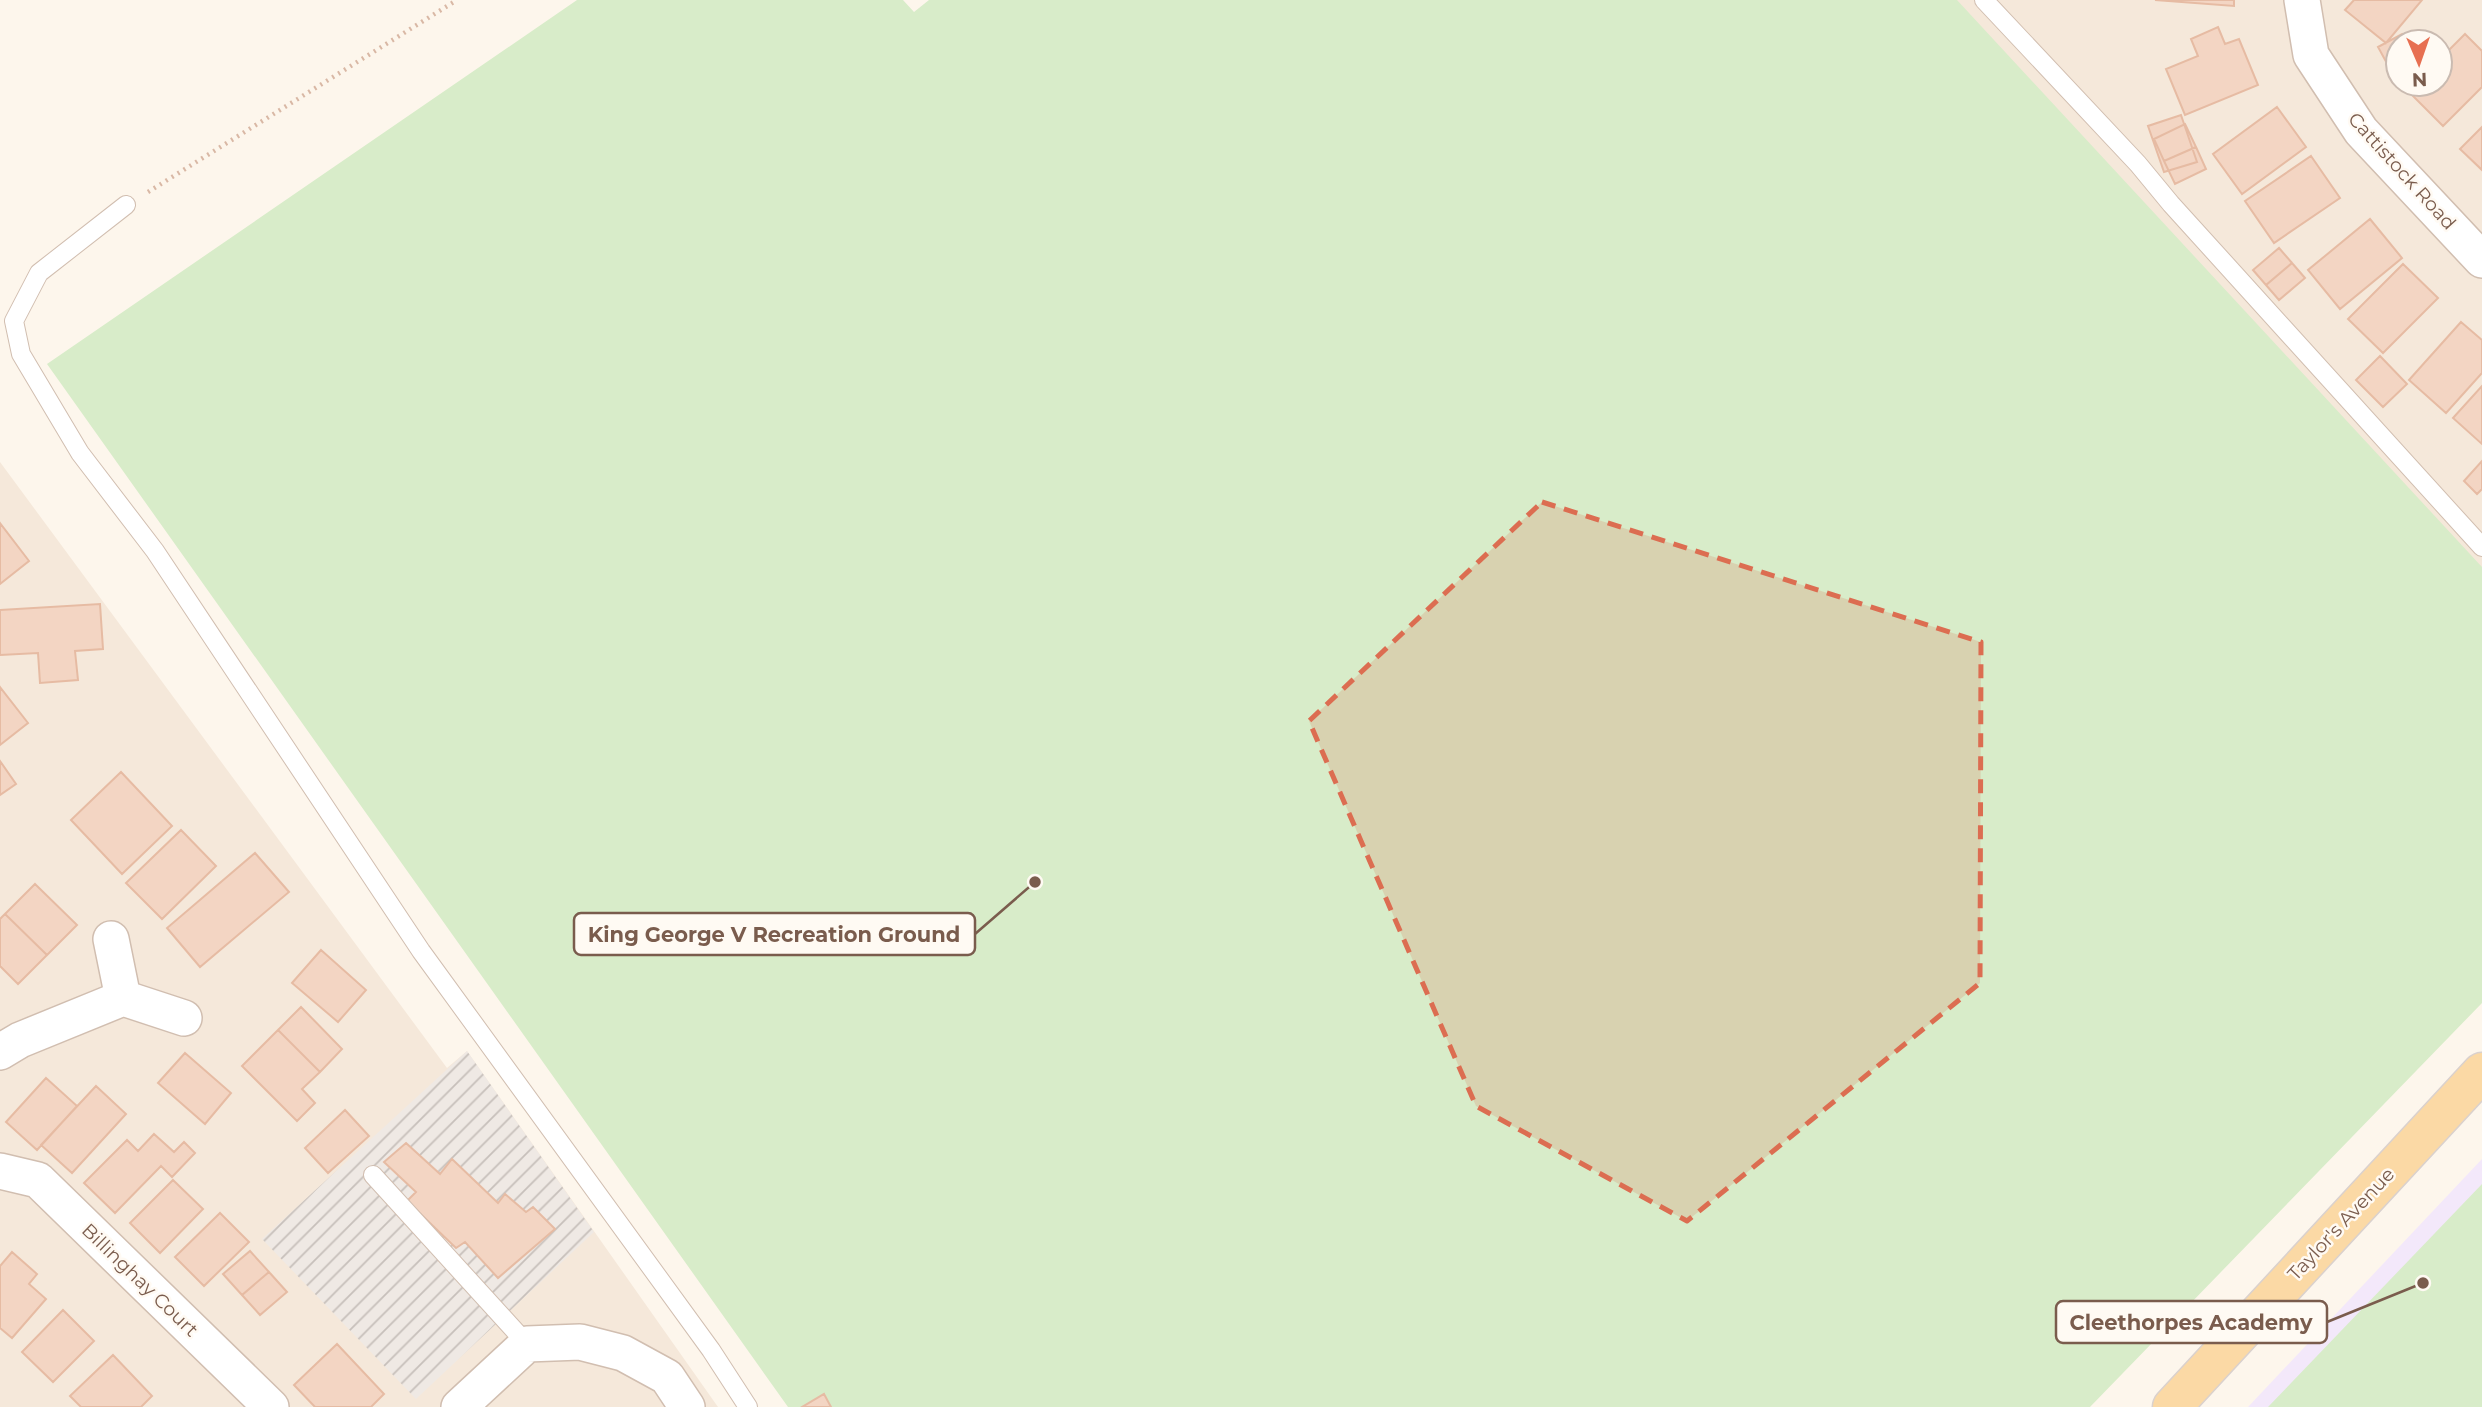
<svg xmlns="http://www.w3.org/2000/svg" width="2482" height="1407" viewBox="0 0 2482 1407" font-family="Montserrat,sans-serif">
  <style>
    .residential { fill: #f5e8da; fill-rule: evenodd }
    .industrial { fill: url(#industrial-furrows) }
    .education { fill: #f3e8fa }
    .green { fill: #d8ecc9 }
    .building { fill: #f3d5c3; stroke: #e6bba3; stroke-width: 2 }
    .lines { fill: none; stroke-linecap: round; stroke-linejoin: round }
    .lane-casing { stroke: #d1beb0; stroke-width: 20 }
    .street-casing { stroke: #d1beb0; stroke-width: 38 }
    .primary-casing { stroke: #dad1cd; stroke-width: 41 }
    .path { stroke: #d9b8a5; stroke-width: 4.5; stroke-dasharray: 2 5; stroke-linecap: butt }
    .lane { stroke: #fff; stroke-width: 18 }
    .street { stroke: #fff; stroke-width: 35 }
    .primary { stroke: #fbd9a5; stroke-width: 38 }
    .marked { fill: #dc6d51; fill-opacity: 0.2; stroke: #dc6d51; stroke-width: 5; stroke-dasharray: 14 9; stroke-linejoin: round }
    .labels { text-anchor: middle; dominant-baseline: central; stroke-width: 5; stroke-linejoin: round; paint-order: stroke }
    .street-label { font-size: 19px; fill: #7a5c4d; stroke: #fffaf3 }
    .leader { fill: none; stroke: #7a5c4d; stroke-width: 2.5 }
    .callout-dot { fill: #7a5c4d; stroke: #fffaf3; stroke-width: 2.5 }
    .callout { fill: #fffaf3; stroke: #7a5c4d; stroke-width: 2.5 }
    .callout-label { font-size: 21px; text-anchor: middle; font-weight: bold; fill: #7a5c4d }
  </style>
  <defs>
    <pattern id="industrial-furrows" width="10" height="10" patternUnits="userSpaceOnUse" patternTransform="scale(1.75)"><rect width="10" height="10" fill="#efe9e4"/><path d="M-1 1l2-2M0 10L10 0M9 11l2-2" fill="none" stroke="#c7c0bb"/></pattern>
  </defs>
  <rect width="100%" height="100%" fill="#fdf6ec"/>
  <path class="residential" d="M 1950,0 L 2482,0 L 2482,583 ZM 2398,42 L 2440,42 L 2440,84 L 2398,84 Z
    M 0,462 L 447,1068 L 467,1051 L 718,1407 L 0,1407 Z"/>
  <path class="industrial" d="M 467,1051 L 594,1232 L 416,1399 L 262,1239 Z"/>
  <path class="education" d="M 2482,1159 L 2482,1407 L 2248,1407 Z"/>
  <path class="green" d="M 577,0 L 903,0 L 914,12 L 929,0 L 1957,0 L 2482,567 L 2482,1003 L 2090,1407 L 788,1407 L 47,364 Z
    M 2482,1184 L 2482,1407 L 2268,1407 Z"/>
  <path class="building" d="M 2155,0 L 2234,0 L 2234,6 Z
    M 2155,0 L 2234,0 L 2234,6 Z
    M 2354,0 L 2422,0 L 2386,43 L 2345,10 Z
    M 2354,0 L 2422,0 L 2386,43 L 2345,10 Z
    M 2218,27 L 2225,44 L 2239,39 L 2258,85 L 2185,115 L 2166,69 L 2198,56 L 2191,39 Z
    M 2218,27 L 2225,44 L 2239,39 L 2258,85 L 2185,115 L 2166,69 L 2198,56 L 2191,39 Z
    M 2402,34 L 2407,42 L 2398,42 L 2398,76 L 2395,78 L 2378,47 Z
    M 2402,34 L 2407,42 L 2398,42 L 2398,76 L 2395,78 L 2378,47 Z
    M 2465,34 L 2482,51 L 2482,87 L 2443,126 L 2408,91 L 2415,84 L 2440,84 L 2440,59 Z
    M 2465,34 L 2482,51 L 2482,87 L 2443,126 L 2408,91 L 2415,84 L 2440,84 L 2440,59 Z
    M 2277,107 L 2306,147 L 2242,194 L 2213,154 Z
    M 2277,107 L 2306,147 L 2242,194 L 2213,154 Z
    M 2181,115 L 2197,162 L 2164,172 L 2148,126 Z
    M 2185,124 L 2196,147 L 2164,161 L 2154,139 Z
    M 2482,127 L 2482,170 L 2460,149 Z
    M 2482,127 L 2482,170 L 2460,149 Z
    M 2196,147 L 2206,169 L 2175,184 L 2164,161 Z
    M 2311,156 L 2340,198 L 2274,243 L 2245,201 Z
    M 2311,156 L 2340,198 L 2274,243 L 2245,201 Z
    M 2370,219 L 2402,258 L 2340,309 L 2308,270 Z
    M 2370,219 L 2402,258 L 2340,309 L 2308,270 Z
    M 2279,248 L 2305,278 L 2279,300 L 2253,270 Z
    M 2279,248 L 2292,263 L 2266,285 L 2253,270 Z
    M 2292,263 L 2305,278 L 2279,300 L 2266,285 Z
    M 2403,264 L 2438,298 L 2383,353 L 2348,319 Z
    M 2403,264 L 2438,298 L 2383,353 L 2348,319 Z
    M 2461,322 L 2482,340 L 2482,373 L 2446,413 L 2409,380 Z
    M 2461,322 L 2482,340 L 2482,373 L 2446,413 L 2409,380 Z
    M 2380,356 L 2407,384 L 2383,407 L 2356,380 Z
    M 2380,356 L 2407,384 L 2383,407 L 2356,380 Z
    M 2482,386 L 2482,444 L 2453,418 Z
    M 2482,386 L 2482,444 L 2453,418 Z
    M 2482,461 L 2482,489 L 2477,494 L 2464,481 Z
    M 0,523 L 29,561 L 0,584 Z
    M 100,604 L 103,649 L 75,651 L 78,680 L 40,683 L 38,653 L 0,655 L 0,610 Z
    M 0,687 L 28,723 L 0,745 Z
    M 0,761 L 16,784 L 0,795 Z
    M 121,772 L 172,826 L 122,874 L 71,820 Z
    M 181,830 L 216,866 L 162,919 L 126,883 Z
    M 255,853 L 289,892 L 200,967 L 167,928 Z
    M 35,884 L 77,925 L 47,955 L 5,914 Z
    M 5,914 L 47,955 L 18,984 L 0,966 L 0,919 Z
    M 321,950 L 366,990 L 338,1022 L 292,983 Z
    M 301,1007 L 342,1049 L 320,1072 L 278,1030 Z
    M 278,1030 L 320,1072 L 302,1089 L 315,1103 L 297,1121 L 242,1066 Z
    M 185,1053 L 231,1093 L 205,1124 L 158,1083 Z
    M 46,1078 L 77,1106 L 37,1150 L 6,1122 Z
    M 96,1086 L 126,1114 L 72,1173 L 41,1145 Z
    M 345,1110 L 369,1136 L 328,1173 L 305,1148 Z
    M 154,1134 L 174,1152 L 184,1142 L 195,1153 L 172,1177 L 161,1166 L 115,1213 L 84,1183 L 127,1140 L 138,1151 Z
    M 406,1143 L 440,1174 L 452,1159 L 498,1203 L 505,1194 L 526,1212 L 533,1207 L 555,1229 L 498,1278 L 465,1242 L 456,1248 L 407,1201 L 416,1192 L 384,1162 Z
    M 173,1180 L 203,1209 L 160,1253 L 130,1223 Z
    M 220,1213 L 249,1242 L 204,1286 L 175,1257 Z
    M 250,1251 L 269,1272 L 242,1295 L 223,1274 Z
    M 12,1252 L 37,1274 L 29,1284 L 46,1299 L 12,1338 L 0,1328 L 0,1266 Z
    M 269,1272 L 287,1292 L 260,1315 L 242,1295 Z
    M 63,1310 L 94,1341 L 53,1382 L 22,1352 Z
    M 337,1344 L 384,1394 L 371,1407 L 315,1407 L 294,1385 Z
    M 113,1355 L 152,1396 L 141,1407 L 81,1407 L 70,1396 Z
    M 824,1394 L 831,1407 L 802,1407 Z"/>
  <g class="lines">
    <g class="lane-casing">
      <path id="lane" d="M 1984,0 L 2138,164 L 2171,204 L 2482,547
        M 126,205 L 39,273 L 14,321 L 21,354 L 80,453 L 155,551 L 421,951 L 711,1350 L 748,1407
        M 373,1175 L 527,1344"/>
    </g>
    <g class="street-casing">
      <path id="street" d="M 2302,0 L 2311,55 L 2361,131 L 2482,260
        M 111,939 L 123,998
        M 0,1052 L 20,1040 L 123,998 L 184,1018
        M 0,1171 L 38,1180 L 271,1407
        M 459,1407 L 527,1344 L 580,1342 L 623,1353 L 667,1377 L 687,1407"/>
    </g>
    <g class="primary-casing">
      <path id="primary" d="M 2172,1407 L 2482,1072"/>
    </g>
    <path class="path" d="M 148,192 L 457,0"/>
    <use href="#lane" class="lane"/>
    <use href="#street" class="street"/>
    <use href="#primary" class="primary"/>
  </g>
  <path class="marked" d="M 1542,502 L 1981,642 L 1980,983 L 1687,1221 L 1476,1106 L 1309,721 Z"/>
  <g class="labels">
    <g class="street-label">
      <text transform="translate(2402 171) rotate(48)">Cattistock Road</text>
      <text transform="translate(2341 1224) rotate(-47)">Taylor's Avenue</text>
      <text transform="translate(140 1280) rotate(44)">Billinghay Court</text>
    </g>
  </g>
  <path class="leader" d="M1035 882L975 934M2423 1283L2327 1322"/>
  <g class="callout-dot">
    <circle cx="1035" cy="882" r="7"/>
    <circle cx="2423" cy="1283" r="7"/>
  </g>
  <g class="callout">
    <rect x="574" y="913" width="401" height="42" rx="7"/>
    <rect x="2056" y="1301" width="271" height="42" rx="7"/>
  </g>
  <g class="callout-label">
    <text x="774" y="942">King George V Recreation Ground</text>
    <text x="2191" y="1330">Cleethorpes Academy</text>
  </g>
  <g transform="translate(2419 63) rotate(178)"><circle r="33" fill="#fffaf3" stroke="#cabbb1" stroke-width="2"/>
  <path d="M0-5L12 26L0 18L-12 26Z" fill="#e76f51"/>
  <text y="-10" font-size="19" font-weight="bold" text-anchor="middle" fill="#7a5c4d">N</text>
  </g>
</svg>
